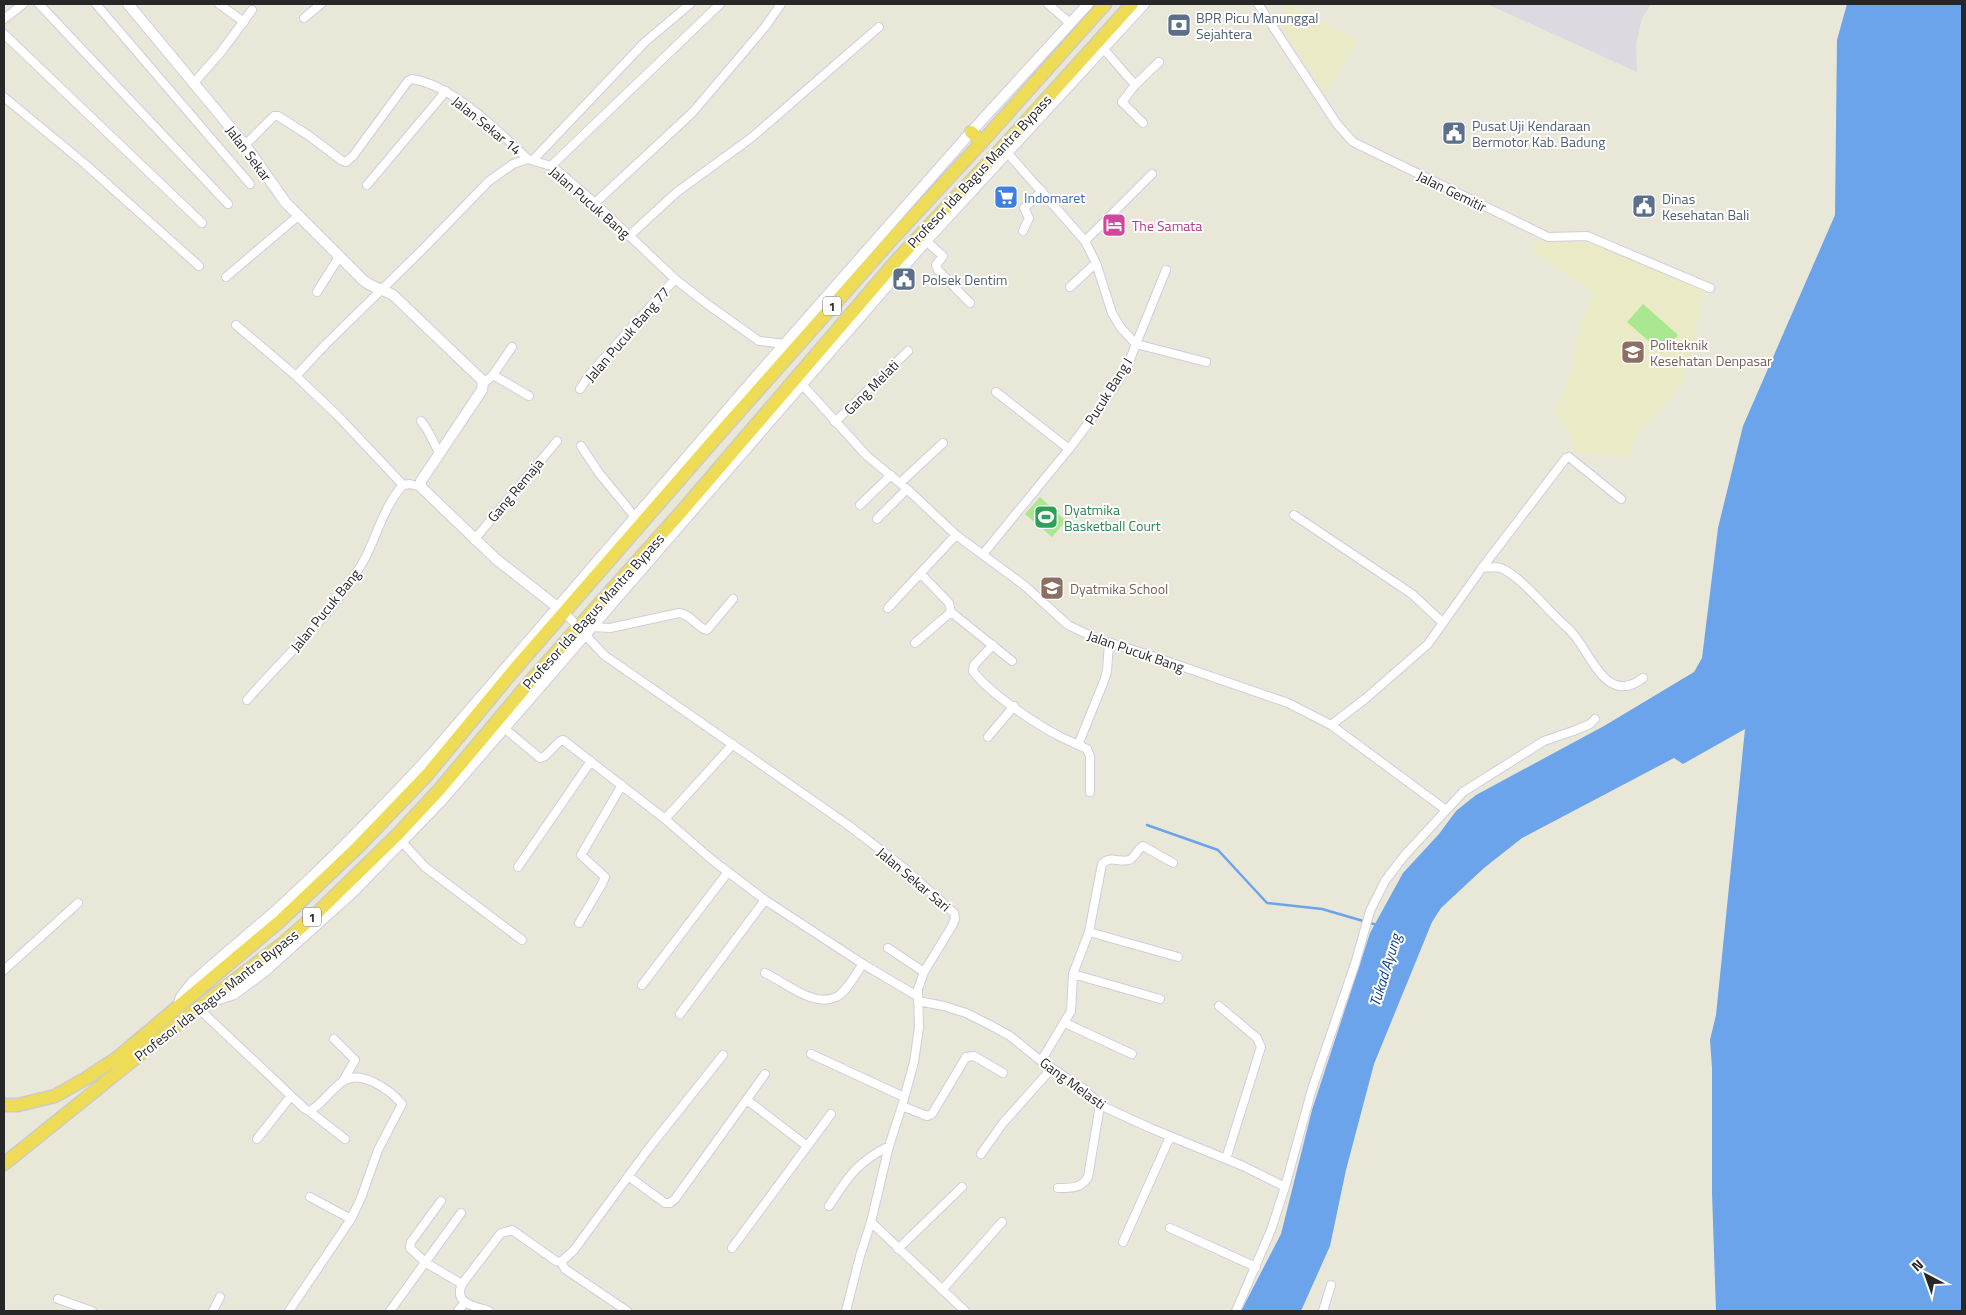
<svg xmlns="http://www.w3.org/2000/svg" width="1966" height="1315" viewBox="0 0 1966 1315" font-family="'Titillium Web',sans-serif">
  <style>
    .industrial { fill: #ded9e1 }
    .education { fill: #ebeac7 }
    .pitch { fill: #a9e790 }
    .water { fill: #6ba4eb }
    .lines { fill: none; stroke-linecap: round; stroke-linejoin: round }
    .stream { stroke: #6ba4eb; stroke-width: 2.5 }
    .minor-casing { stroke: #cfcde0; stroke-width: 10 }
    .tertiary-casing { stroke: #cfcde0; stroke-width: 12 }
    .trunk-casing { stroke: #cbcbcb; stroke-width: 15 }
    .minor { stroke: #fff; stroke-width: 8 }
    .tertiary { stroke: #fff; stroke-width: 10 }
    .trunk { stroke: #efdc56; stroke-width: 12 }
    .labels { text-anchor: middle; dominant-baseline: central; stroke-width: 4; stroke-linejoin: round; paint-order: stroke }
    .shield { fill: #fff; stroke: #686868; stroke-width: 1 }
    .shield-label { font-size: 12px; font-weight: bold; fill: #272727 }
    .service-label { font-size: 14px; fill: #4e5e75; stroke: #fff; text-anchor: start }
    .street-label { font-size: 14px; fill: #272727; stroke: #fff }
    .shop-label { font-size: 14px; fill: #366cbe; stroke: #fff; text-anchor: start }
    .hotel-label { font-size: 14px; fill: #b23c85; stroke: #fff; text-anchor: start }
    .education-label { font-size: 14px; fill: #785e54; stroke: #fff; text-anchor: start }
    .leisure-label { font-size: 14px; fill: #27864d; stroke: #fff; text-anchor: start }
    .water-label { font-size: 15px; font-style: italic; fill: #103f91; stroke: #fff }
  </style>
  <rect width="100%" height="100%" fill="#e9e7d8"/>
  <path class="industrial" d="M 1487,4 L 1651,4 L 1642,18 L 1636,44 L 1637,72 Z"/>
  <path class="education" d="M 1287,4 L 1290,4 L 1358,41 L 1326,94 L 1281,27 Z
    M 1542,235 L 1585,237 L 1706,289 L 1683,384 L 1633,441 L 1630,458 L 1572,452 L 1574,439 L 1554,412 L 1569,381 L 1581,323 L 1593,292 L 1532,252 Z"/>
  <path class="pitch" d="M 1643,304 L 1678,335 L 1662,353 L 1627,322 Z
    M 1040,497 L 1066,521 L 1052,537 L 1025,514 Z"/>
  <path class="water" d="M 1847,4 L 1962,4 L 1962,1311 L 1716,1311 L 1712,1193 L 1712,1068 L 1710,1040 L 1716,1015 L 1745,729 L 1683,764 L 1674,758 L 1522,838 L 1484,868 L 1441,908 L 1432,922 L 1374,1064 L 1346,1170 L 1330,1246 L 1301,1311 L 1241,1311 L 1281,1234 L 1312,1110 L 1370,933 L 1403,873 L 1439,834 L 1456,811 L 1476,795 L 1604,726 L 1694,672 L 1702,658 L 1718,528 L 1743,426 L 1835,215 L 1837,40 Z"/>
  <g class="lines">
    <path class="stream" d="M 1147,825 L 1218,850 L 1267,903 L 1322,909 L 1377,925"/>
    <g class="minor-casing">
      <path id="minor" d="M 39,4 L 228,204
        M 96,4 L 250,184
        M 219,4 L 244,22
        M 1048,4 L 1070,23
        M 1258,4 L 1337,124 L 1353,142 L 1548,237 L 1587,236 L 1710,288
        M 304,18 L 321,4
        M 4,19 L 23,4
        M 4,34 L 202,223
        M 1103,48 L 1135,85 L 1122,102 L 1143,123
        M 193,84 L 221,52 L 252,10
        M 1135,85 L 1159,62
        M 4,97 L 85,164 L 199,266
        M 245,145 L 274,116 L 278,116 L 308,135 L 341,160 L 346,162 L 353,156 L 408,81 L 412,79 C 453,85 499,132 528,159
        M 533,160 L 645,42 L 690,4
        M 551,166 L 720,4
        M 367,185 L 446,91
        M 595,203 L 693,112 L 765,27 L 781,4
        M 1023,231 L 1029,218 L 1024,208 L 1042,191
        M 629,236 L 677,192 L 751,138 L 879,27
        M 926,241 L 943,256 L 936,265 L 938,270 L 970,303
        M 1085,241 L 1152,174
        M 1166,270 L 1136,344 L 1206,362
        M 226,277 L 298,216
        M 1070,287 L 1096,263
        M 317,292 L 339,257
        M 236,325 L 296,376 L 338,416 L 403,485 L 410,484 L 421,487
        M 493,375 L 529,396
        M 296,376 L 325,345 L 422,250 L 489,181 L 513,164 L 528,159 L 551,166 L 558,171 L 595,203 L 675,279 L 707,304 L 759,341 L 785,344
        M 799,381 L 867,456 L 907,489 L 956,535 L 1025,586 L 1068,625 L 1095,638 L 1149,655 L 1288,703 L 1331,725 L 1446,810
        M 483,384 L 493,375 L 512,347
        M 580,389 L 590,374 L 675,279
        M 996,392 L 1069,449
        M 421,421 C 431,433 432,441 440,454
        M 835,422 L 908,351
        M 581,446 L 599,473 L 635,517
        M 900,483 L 943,443
        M 860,505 L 891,475
        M 1294,515 L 1412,594 L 1443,623
        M 877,519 L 907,489
        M 474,540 L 557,441
        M 983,554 L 1069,449 L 1105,401 L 1128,365 L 1136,344 L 1121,328 L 1112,313 L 1096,263 L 1085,241 L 1004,149
        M 1482,568 C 1487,568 1496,566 1501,568 C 1518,575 1542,603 1555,616 C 1561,623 1569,628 1574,635 C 1592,656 1607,706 1643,678
        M 921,574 L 949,603 L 951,612 L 1012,661
        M 888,608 L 956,535
        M 564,612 L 604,655 L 848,825 L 904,868 L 954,913 L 955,919 L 952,926 L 924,972 L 918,989 L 919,1028 L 914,1062 L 902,1106 L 889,1146 L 871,1222 L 860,1256 L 846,1311
        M 592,627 L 610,628 L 679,613 C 691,614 696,627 707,630 L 733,599
        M 915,643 L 951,612
        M 993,645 L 974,665 L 973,671 C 990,694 1037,725 1063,738 C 1071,742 1079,745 1087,749 L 1090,756 L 1090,792
        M 247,700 C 286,655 333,614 363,562 C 377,537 383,507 403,485
        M 1331,725 L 1365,699 L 1428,644 L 1482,568 L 1566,458 L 1569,457 L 1621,499
        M 504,728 L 540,758 L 545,756 L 560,741 L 563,740 L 665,819 L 711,859 L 765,900 L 863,964 L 917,996
        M 988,737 L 1014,706
        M 1078,745 L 1104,681 L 1107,671 L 1109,643
        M 665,819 L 733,744
        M 402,842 L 425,867 L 522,940
        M 518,867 L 591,761
        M 579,923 L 602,884 L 605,877 L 581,855 L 622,785
        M 1089,932 L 1178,957
        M 888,948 L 924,972
        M 4,970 L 78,903
        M 765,973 C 785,982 813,1008 836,997 C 847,992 856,973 863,964
        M 1073,974 L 1160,999
        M 642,985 L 728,872
        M 918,1001 L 944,1006 L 966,1013 L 990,1025 L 1010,1036 L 1041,1061 L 1084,1089 L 1100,1105 L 1150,1128 L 1243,1166 L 1285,1187
        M 1219,1006 L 1257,1038 L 1261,1047 L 1226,1159
        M 198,1008 L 305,1109 L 309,1111 L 313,1109 C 324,1101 331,1090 342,1082 C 360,1068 390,1090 402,1104 L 378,1150 L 361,1198 L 351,1219 L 289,1311
        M 680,1014 L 765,900
        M 1065,1023 L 1132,1054
        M 334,1039 L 355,1060 L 343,1081
        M 811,1054 L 904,1097
        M 1041,1061 L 1071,1011 L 1073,974 L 1089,932 L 1102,864 C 1110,855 1119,863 1129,860 C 1135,858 1137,849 1143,846 L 1173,863
        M 747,1100 L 807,1146
        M 902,1106 L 927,1116 L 932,1114 L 966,1057 L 974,1056 L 1003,1073
        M 309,1111 L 345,1139
        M 257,1139 L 291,1096
        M 981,1154 L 1003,1123 L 1052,1068
        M 628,1176 L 665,1203 L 670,1203 L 675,1199 L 765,1074
        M 1058,1188 C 1070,1188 1081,1189 1088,1177 L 1100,1105
        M 310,1197 L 351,1219
        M 441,1201 L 411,1242 L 410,1248 L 426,1263 L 462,1284
        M 829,1206 C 849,1176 856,1163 889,1146
        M 871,1222 L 965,1311
        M 1170,1228 L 1256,1267
        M 1123,1242 L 1170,1137
        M 732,1248 L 831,1114
        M 898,1249 L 962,1187
        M 561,1262 L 574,1250 L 649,1148 L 723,1055
        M 942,1290 L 1002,1222
        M 58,1299 L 92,1311
        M 213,1311 L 220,1297
        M 390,1311 L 461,1213
        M 458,1311 L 465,1302
        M 489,1311 C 475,1306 453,1304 462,1284 L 501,1233 L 512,1230 L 556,1261 L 561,1262 L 565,1269 L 627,1311
        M 1236,1311 L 1271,1230 L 1285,1187 L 1312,1089 L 1355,964 L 1370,911 L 1385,881 L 1404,856 L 1463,792 L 1544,741 L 1576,730 L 1590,724 L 1595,719
        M 1323,1311 L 1331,1285"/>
    </g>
    <g class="tertiary-casing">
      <path id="tertiary" d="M 128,4 L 245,145 L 286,203 L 363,280 C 372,288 383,289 393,295 L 483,381 L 482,390 L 421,481 L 421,487 L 496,559 L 561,610
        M 207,1003 L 234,994 L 265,971 L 354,891 L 442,800 L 926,241 L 1144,4
        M 178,1006 L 181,997 L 192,983 C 221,956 252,932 282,905 C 333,858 382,808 430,756 L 753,380 L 971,132 L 1088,4"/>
    </g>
    <g class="trunk-casing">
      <path id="trunk" d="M 971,132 L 982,142
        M 4,1105 L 18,1105 L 55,1096 L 85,1079 L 117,1058 L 280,921 L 358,847 L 427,775 L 513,671 L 720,433 L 894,237 L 982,142 L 1105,4
        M 4,1164 L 194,1011 L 281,945 L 317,913 L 399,833 L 439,790 L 534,677 L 682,511 L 898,259 L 1003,147 L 1132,4"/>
    </g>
    <use href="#minor" class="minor"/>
    <use href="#tertiary" class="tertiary"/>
    <use href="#trunk" class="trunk"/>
  </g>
  <defs>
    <g id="bank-square" transform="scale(1.25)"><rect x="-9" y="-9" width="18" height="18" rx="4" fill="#5c6f8a" stroke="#fff"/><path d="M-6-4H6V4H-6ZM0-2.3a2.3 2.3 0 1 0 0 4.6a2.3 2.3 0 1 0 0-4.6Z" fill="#fff"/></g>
    <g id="civic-square" transform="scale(1.25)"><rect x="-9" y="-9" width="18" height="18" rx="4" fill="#5c6f8a" stroke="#fff"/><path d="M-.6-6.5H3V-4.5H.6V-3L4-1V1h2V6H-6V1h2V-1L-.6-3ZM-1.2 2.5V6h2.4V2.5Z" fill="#fff"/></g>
    <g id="supermarket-square" transform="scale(1.25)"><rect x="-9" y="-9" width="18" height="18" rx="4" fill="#3f7fe0" stroke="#fff"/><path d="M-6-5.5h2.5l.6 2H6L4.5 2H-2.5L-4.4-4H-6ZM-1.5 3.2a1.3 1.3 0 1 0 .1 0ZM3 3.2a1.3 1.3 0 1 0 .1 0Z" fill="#fff"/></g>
    <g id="hotel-square" transform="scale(1.25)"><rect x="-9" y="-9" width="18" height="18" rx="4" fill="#d1479c" stroke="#fff"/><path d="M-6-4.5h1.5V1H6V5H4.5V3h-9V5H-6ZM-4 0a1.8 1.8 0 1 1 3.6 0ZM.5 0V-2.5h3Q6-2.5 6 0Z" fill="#fff"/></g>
    <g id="university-square" transform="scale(1.25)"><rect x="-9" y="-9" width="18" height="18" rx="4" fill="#8d6e63" stroke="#fff"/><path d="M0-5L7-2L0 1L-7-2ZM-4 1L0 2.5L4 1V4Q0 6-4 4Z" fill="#fff"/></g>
    <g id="stadium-square" transform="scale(1.25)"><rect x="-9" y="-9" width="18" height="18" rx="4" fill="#2e9e5b" stroke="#fff"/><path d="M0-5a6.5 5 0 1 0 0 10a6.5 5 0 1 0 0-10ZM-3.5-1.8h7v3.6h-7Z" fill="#fff"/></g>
    <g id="school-square" transform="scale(1.25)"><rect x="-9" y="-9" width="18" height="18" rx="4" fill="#8d6e63" stroke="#fff"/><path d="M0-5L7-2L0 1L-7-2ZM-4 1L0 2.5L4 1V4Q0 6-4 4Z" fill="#fff"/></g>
  </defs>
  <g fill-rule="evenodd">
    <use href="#bank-square" x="1179" y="25"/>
    <use href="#civic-square" x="1454" y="133"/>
    <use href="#supermarket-square" x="1006" y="197"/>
    <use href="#civic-square" x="1644" y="206"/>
    <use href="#hotel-square" x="1114" y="225"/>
    <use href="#civic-square" x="904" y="279"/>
    <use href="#university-square" x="1633" y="352"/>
    <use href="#stadium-square" x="1046" y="517"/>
    <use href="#school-square" x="1052" y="588"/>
  </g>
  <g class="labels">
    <g class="shield">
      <rect x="823" y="296.5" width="18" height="19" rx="4"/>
      <rect x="303" y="907.5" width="18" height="19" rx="4"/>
    </g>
    <g class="shield-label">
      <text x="832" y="306">1</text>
      <text x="312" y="917">1</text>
    </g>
    <g class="service-label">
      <text x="1196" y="17">BPR Picu Manunggal<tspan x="1196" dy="16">Sejahtera</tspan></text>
      <text x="1472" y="125">Pusat Uji Kendaraan<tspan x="1472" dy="16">Bermotor Kab. Badung</tspan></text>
      <text x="1662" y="198">Dinas<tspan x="1662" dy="16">Kesehatan Bali</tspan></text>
      <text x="922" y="279">Polsek Dentim</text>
    </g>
    <g class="street-label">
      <text transform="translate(487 125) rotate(39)">Jalan Sekar 14</text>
      <text transform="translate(249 153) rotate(53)">Jalan Sekar</text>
      <text transform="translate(979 171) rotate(-47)">Profesor Ida Bagus Mantra Bypass</text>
      <text transform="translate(1452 191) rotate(26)">Jalan Gemitir</text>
      <text transform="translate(590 202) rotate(41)">Jalan Pucuk Bang</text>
      <text transform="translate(627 334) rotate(-49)">Jalan Pucuk Bang 77</text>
      <text transform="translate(871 387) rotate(-45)">Gang Melati</text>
      <text transform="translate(1108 391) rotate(-58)">Pucuk Bang I</text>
      <text transform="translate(515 490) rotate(-50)">Gang Remaja</text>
      <text transform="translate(325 610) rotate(-51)">Jalan Pucuk Bang</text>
      <text transform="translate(593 611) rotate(-48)">Profesor Ida Bagus Mantra Bypass</text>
      <text transform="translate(1136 651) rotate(19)">Jalan Pucuk Bang</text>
      <text transform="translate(914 879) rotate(40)">Jalan Sekar Sari</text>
      <text transform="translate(216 995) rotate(-38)">Profesor Ida Bagus Mantra Bypass</text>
      <text transform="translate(1073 1083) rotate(36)">Gang Melasti</text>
    </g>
    <g class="shop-label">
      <text x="1024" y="197">Indomaret</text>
    </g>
    <g class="hotel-label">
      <text x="1132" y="225">The Samata</text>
    </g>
    <g class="education-label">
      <text x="1650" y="344">Politeknik<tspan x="1650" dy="16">Kesehatan Denpasar</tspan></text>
      <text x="1070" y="588">Dyatmika School</text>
    </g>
    <g class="leisure-label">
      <text x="1064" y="509">Dyatmika<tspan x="1064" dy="16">Basketball Court</tspan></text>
    </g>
    <g class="water-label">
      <text transform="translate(1385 970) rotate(-73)">Tukad Ayung</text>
    </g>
  </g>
  <rect width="1966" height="1315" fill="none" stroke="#272727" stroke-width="10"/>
  <g transform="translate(1926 1275) rotate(319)" stroke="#ffffff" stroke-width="4" paint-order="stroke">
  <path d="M0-4L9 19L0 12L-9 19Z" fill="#272727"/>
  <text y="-8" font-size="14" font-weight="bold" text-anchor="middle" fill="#272727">N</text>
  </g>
</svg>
